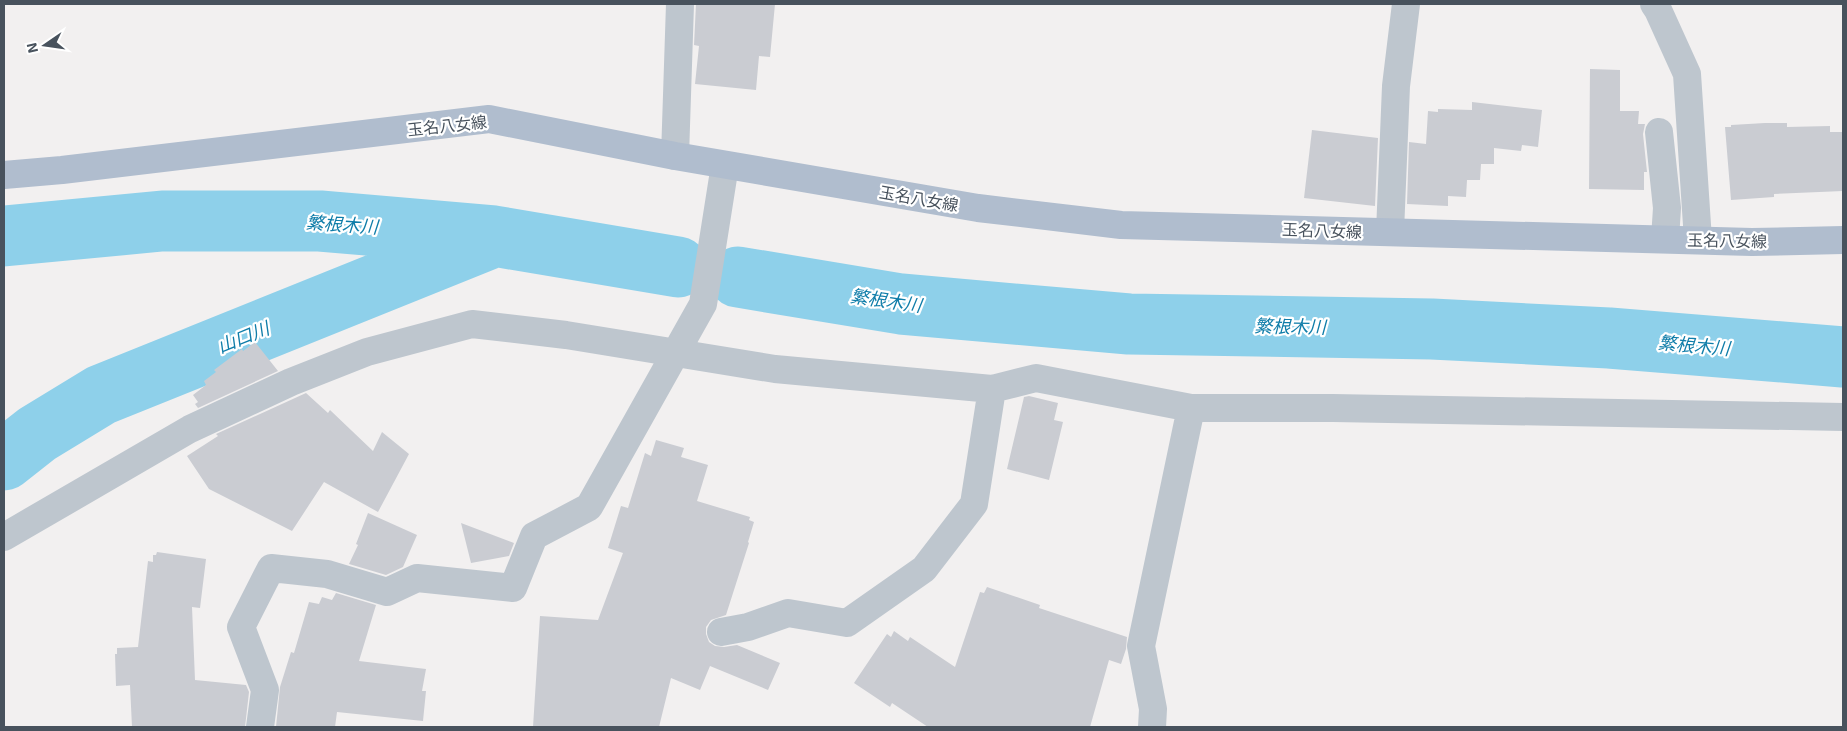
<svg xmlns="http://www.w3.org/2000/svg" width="1847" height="731" viewBox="0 0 1847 731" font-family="'Exo 2','Noto Sans JP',sans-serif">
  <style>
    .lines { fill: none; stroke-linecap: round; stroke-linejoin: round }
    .river { stroke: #8ed0ea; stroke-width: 61 }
    .building { fill: #caccd2 }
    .minor { stroke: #bec6ce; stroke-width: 28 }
    .major { stroke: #b0bdce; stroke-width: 28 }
    .labels { text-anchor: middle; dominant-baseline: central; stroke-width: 4.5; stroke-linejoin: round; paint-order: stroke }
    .street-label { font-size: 16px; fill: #48525d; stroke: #fff }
    .water-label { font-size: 18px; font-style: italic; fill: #0f7da9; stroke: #fff }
  </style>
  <rect width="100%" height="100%" fill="#f2f0f0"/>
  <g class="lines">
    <path class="river" d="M 4,236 L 162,221 L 320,221 L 494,236 L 678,267
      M 738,277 L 901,304 L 1129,324 L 1432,329 L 1609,338 L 1843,357
      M 4,460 L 37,434 L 101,395 L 486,240"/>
  </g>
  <path class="building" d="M 696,4 L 775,4 L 770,57 L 759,56 L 756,90 L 695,84 L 699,46 L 694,45 Z
    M 1590,69 L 1620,70 L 1620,111 L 1639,111 L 1638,124 L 1645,124 L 1643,134 L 1647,172 L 1644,172 L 1644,190 L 1589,189 Z
    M 1472,102 L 1542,110 L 1538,147 L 1522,145 L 1521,151 L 1494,148 L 1494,164 L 1481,164 L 1480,180 L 1467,180 L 1466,197 L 1448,196 L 1448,206 L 1407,204 L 1409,142 L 1426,144 L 1428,111 L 1438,112 L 1438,109 L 1472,110 Z
    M 1765,123 L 1787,123 L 1787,127 L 1830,126 L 1830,132 L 1843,132 L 1843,191 L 1774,194 L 1774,197 L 1731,200 L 1725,127 L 1731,127 L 1731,125 Z
    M 1312,130 L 1378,138 L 1375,206 L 1304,198 Z
    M 255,342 L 278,371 L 198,408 L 195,404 L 198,402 L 193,395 L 206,385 L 204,381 L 216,372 L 214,370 L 242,349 L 243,351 Z
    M 306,393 L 328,413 L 330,410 L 373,451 L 382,432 L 409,454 L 378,512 L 324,482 L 292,531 L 209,489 L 187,456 L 218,436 L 216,434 Z
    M 1029,396 L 1058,403 L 1054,420 L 1063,422 L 1049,480 L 1007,469 L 1024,397 Z
    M 656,440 L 684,448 L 681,457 L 708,465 L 697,501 L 750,517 L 749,520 L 754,522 L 748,542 L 749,543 L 726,615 L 711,620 L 706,627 L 706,634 L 709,642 L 715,646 L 724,647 L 737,645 L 780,663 L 768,690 L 710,666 L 700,690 L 671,678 L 659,727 L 533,727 L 540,616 L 598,620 L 623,553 L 608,548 L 621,506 L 628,508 L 645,453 L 651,456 Z
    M 368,513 L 417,535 L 403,567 L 386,575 L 349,564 L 358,545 L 356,544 Z
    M 461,523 L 514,543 L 509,556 L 471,563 Z
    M 157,552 L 206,559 L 200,608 L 192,607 L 195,680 L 246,685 L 249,692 L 245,727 L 132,727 L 130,685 L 116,686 L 115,654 L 117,654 L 117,648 L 138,647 L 148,561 L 153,562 L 153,555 L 156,555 Z
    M 987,587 L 1040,605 L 1039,608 L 1127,637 L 1126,649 L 1121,664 L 1109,660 L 1090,727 L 928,727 L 892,703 L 890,707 L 854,683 L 887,634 L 891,637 L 894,631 L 908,641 L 910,637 L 955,667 L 980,592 L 984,593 Z
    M 336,593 L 376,605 L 359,661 L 426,669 L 422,691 L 426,691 L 423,721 L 337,712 L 335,727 L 276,727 L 280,687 L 291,652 L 294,653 L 309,602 L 319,604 L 322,597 L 332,600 Z"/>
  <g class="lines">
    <path class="minor" d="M 1654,4 L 1658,10 L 1687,74 L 1698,240
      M 1659,132 L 1667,208 L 1665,239
      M 675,156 L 680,4
      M 1390,232 L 1396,86 L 1406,4
      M 4,537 L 190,429 L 291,382 L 367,352 L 472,324 L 566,335 L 775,369 L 992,389 L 1036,378 L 1191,408 L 1333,408 L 1843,417
      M 721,632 L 748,627 L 788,613 L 847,623 L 924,569 L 974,504 L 992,389
      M 260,727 L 265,690 L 241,627 L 271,568 L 327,574 L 387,592 L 417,578 L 513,588 L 534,536 L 589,507 L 703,304 L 725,165
      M 1152,727 L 1153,709 L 1141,646 L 1191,408"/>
    <path class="major" d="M 4,175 L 62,170 L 489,119 L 675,156 L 978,208 L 1121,225 L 1752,242 L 1843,240"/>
  </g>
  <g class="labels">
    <g class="street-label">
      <text transform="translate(447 125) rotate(-6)">玉名八女線</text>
      <text transform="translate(919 198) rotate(10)">玉名八女線</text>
      <text transform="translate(1322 230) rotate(2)">玉名八女線</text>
      <text transform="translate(1727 240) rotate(1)">玉名八女線</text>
    </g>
    <g class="water-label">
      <text transform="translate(342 224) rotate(4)">繁根木川</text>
      <text transform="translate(886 300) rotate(8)">繁根木川</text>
      <text transform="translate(1290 326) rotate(1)">繁根木川</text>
      <text transform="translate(243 337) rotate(-22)">山口川</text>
      <text transform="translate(1694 345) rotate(5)">繁根木川</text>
    </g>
  </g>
  <rect width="1847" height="731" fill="none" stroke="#48525d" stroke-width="10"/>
  <g transform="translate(45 45) rotate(257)" stroke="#ffffff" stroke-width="4" paint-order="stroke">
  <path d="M0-4L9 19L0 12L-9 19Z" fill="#48525d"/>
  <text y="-8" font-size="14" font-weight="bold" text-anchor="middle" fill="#48525d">N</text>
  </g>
</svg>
